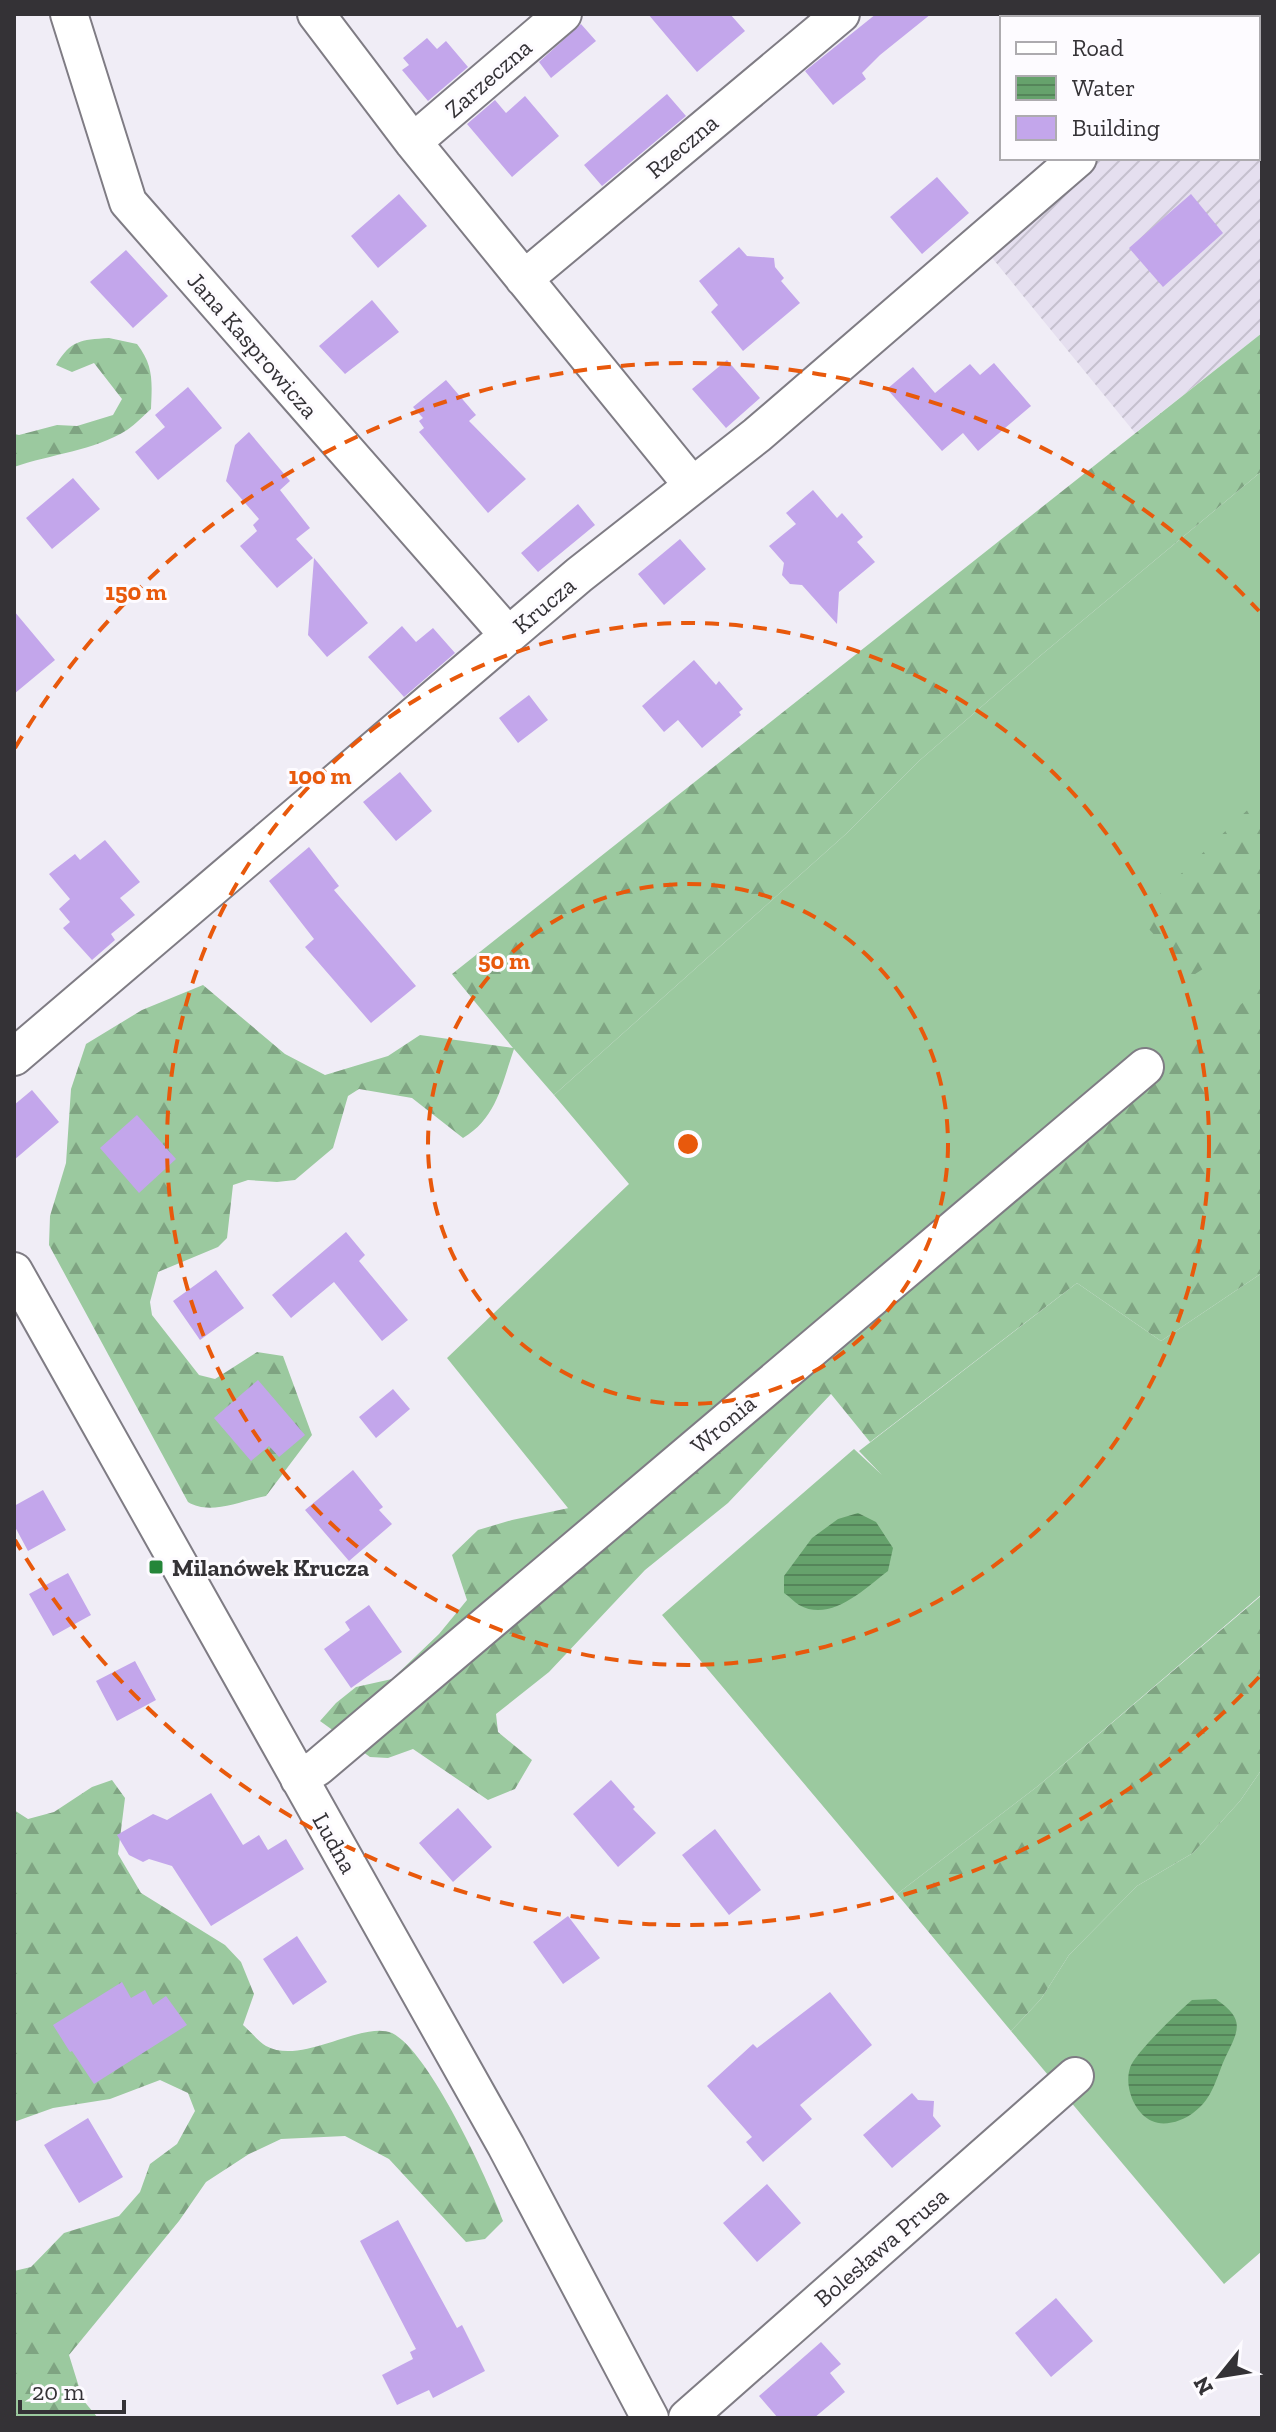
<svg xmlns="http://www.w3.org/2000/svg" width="1276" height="2432" viewBox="0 0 1276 2432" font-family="'Zilla Slab',serif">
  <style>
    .industrial { fill: url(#industrial-furrows) }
    .grass { fill: #9bc99f }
    .forest { fill: url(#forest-firs) }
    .water { fill: url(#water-rules) }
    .building { fill: #c3a6eb }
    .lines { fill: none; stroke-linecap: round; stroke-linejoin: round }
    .street-casing { stroke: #7f7c84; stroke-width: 40 }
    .street { stroke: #fff; stroke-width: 36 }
    .ring { fill: none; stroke: #e8590c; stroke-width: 4; stroke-dasharray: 14 10 }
    .poi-dot { fill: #258639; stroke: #fdfbff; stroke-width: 3 }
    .labels { text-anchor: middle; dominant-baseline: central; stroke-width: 6; stroke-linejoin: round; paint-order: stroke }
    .street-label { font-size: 24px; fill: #343236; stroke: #fdfbff }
    .poi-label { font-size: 24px; font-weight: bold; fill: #343236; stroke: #fdfbff; text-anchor: start }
    .centre { fill: #e8590c; stroke: #fdfbff; stroke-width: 4 }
    .ring-label { font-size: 24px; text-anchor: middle; font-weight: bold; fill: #e8590c; stroke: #fdfbff; stroke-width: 6; stroke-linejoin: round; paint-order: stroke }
  </style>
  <defs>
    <pattern id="industrial-furrows" width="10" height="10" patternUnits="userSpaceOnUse" patternTransform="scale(2)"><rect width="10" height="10" fill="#e5dfef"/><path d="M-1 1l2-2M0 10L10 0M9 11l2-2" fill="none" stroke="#c5c0ce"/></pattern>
    <pattern id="forest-firs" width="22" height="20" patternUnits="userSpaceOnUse" patternTransform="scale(2)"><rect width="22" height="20" fill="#9bc99f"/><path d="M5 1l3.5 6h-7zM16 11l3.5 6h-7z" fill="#7fa482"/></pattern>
    <pattern id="water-rules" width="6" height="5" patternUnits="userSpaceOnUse" patternTransform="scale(2)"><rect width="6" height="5" fill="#66a26c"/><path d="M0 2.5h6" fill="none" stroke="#55855a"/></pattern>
  </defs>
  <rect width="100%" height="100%" fill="#f0edf6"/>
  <path class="industrial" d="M 1245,14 L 1262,14 L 1262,333 L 1135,433 L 980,243 L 1078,158 L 1258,158 L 1258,18 L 1241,18 Z"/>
  <path class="grass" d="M 1262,471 L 1262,988 L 815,1373 L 801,1376 L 601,1549 L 447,1358 L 629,1184 L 554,1095 L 847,833 L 919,761 L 1040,656 Z
    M 1262,1273 L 1262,1594 L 1038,1786 L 897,1894 L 662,1615 L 854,1449 L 882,1475 L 859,1451 L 1077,1283 L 1161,1341 Z
    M 1262,1769 L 1262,2251 L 1224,2284 L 1011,2031 L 1041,1999 L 1069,1955 L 1137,1886 L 1193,1853 L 1240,1801 Z"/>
  <path class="forest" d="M 1262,333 L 1262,471 L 1040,656 L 919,761 L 847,833 L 554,1095 L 514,1049 C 502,1083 497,1118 463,1138 L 412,1098 L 359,1089 L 348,1096 L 333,1148 L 295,1180 L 277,1182 L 248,1180 L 233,1185 L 227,1238 L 218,1247 L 158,1272 L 150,1302 L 152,1315 L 199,1375 L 215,1379 L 257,1352 L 283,1356 L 312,1435 L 266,1496 C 242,1500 210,1516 188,1502 L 49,1245 L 50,1216 L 66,1163 L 71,1089 L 86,1044 L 142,1010 L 203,985 L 285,1054 L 325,1075 L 388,1056 L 420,1035 L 513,1048 L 452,974 Z
    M 109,338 L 137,344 C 154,366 152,382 151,409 C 144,415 136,424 127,430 C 94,451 51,454 14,467 L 14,434 L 19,435 L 57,425 L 77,426 L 113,415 L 122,399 L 94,363 L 72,372 L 56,365 C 71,340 80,340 109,338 Z
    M 1262,796 L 1262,931 L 1192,976 L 1137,916 Z
    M 1262,986 L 1262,1273 L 1161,1341 L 1077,1283 L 870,1442 L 831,1394 L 728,1503 L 645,1570 L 549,1672 L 496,1714 L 498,1732 L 532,1760 L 515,1789 L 488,1800 L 413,1749 L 388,1758 L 370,1757 L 320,1721 L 336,1703 L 356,1687 L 392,1679 L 439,1634 L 467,1600 L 452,1555 L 478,1530 L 512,1520 L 602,1501 L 667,1445 L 815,1373 Z
    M 1262,1595 L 1262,1769 L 1240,1801 L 1193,1853 L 1137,1886 L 1069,1955 L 1041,1999 L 1011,2031 L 897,1894 L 1038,1786 Z
    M 112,1780 L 125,1798 L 118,1854 L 141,1893 L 225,1945 L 241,1962 L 254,1994 L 243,2025 C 250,2031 258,2041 266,2046 C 302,2066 362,2020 392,2033 C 429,2051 489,2181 503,2221 L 485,2239 L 466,2242 L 389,2159 L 345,2136 L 281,2139 L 249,2154 L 206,2182 L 179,2221 L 69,2355 L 83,2400 L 98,2418 L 14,2418 L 14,2271 L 31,2267 L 64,2233 L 119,2216 L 140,2192 L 150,2164 L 177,2144 L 195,2111 L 188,2093 L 160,2080 L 110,2099 L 53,2108 L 14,2122 L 14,1810 L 28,1819 L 54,1812 L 92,1787 Z"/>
  <path class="water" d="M 858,1513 L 876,1522 L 893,1548 L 888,1571 C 864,1589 831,1623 799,1605 C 794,1602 789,1596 784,1593 L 784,1576 L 812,1538 L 838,1519 Z
    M 1216,1999 C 1244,2019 1240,2028 1226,2056 C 1216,2077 1214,2098 1193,2113 C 1183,2121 1164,2127 1152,2121 C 1134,2113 1124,2086 1130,2068 C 1134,2054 1179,2011 1192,2000 Z"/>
  <path class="building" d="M 648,14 L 730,14 L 745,31 L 697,72 Z
    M 876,14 L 931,14 L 880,55 L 862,73 L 866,79 L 833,105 L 805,71 Z
    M 581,24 L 596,41 L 551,78 L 539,62 Z
    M 427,38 L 437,49 L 446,41 L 468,67 L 428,101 L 402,70 L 409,65 L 403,58 Z
    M 667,94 L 686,116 L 602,186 L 584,165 Z
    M 525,96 L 559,136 L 512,177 L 467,124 L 495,100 L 506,113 Z
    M 937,177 L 969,213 L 922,254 L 890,217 Z
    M 399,194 L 427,226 L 378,268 L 351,236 Z
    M 1191,194 L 1223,233 L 1163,287 L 1129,248 Z
    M 739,247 L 747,256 L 774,258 L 775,267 L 784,278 L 781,281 L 800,303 L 743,351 L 711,312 L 718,305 L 699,281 Z
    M 126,250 L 168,296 L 133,328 L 90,282 Z
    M 372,300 L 399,332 L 345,374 L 319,346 Z
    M 727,360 L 760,398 L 726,428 L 692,389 Z
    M 994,363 L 1031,406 L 978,451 L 963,433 L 942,451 L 887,389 L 913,367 L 935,393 L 970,364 L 980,375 Z
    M 446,380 L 476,415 L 469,421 L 526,479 L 488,513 L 419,432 L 424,428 L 419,421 L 423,418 L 413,407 Z
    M 188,387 L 222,428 L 158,480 L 135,452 L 165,427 L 155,415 Z
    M 249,432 L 290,481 L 280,490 L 310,528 L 296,539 L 313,558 L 277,588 L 240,546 L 257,531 L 253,525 L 259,519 L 226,481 L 235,445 Z
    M 73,478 L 100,509 L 52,549 L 26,518 Z
    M 813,490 L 837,518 L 842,513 L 863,537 L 857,542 L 875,562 L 839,592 L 837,624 L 802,585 L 790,584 L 782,575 L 784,563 L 769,546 L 796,524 L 786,513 Z
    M 578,504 L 595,525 L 538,572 L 521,553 Z
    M 680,539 L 706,569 L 664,605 L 638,574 Z
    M 314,558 L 368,623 L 327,657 L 308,635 Z
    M 14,611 L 55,660 L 14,694 Z
    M 402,626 L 416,642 L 433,628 L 455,653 L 404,697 L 368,657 Z
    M 694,660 L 716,685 L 719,681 L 743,709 L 739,712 L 741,715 L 702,748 L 678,720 L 664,732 L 642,706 Z
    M 529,695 L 548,720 L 518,743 L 499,718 Z
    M 400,772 L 432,811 L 396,841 L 363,802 Z
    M 105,840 L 140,882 L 120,898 L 135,915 L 111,934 L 115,940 L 92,960 L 63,928 L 70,922 L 59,909 L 70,899 L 49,874 L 75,854 L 80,860 Z
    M 309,847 L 339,886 L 334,890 L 416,986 L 371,1023 L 305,947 L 314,939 L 269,881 Z
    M 32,1090 L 59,1122 L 14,1160 L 14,1105 Z
    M 137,1115 L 176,1159 L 139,1193 L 100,1148 Z
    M 346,1232 L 365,1255 L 359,1261 L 408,1320 L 382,1341 L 334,1282 L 291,1318 L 272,1295 Z
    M 216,1270 L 244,1308 L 200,1340 L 173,1301 Z
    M 258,1380 L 305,1435 L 279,1457 L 269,1446 L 251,1461 L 214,1418 Z
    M 393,1389 L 410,1409 L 376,1438 L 359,1417 Z
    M 353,1470 L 383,1507 L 379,1510 L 392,1524 L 349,1561 L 305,1510 Z
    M 43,1490 L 66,1530 L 28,1551 L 14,1525 L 14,1506 Z
    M 68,1573 L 91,1615 L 53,1636 L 29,1594 Z
    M 369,1605 L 402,1652 L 351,1688 L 324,1649 L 350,1630 L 345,1622 Z
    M 135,1661 L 156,1700 L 117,1721 L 96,1681 Z
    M 611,1780 L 635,1807 L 633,1809 L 656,1833 L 618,1867 L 573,1814 Z
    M 211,1793 L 243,1845 L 259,1835 L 268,1850 L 286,1839 L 304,1869 L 211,1926 L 172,1866 L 149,1859 L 143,1862 L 129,1855 L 117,1835 L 153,1814 L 167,1820 Z
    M 458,1808 L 492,1847 L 453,1882 L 419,1843 Z
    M 715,1829 L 761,1890 L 729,1915 L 682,1855 Z
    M 568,1916 L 600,1958 L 563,1984 L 533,1942 Z
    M 297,1936 L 327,1982 L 293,2005 L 263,1959 Z
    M 122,1982 L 131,1998 L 145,1990 L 153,2005 L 166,1996 L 187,2025 L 94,2084 L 72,2051 L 70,2052 L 53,2025 Z
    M 830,1992 L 872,2045 L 800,2105 L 812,2119 L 763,2162 L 746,2142 L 752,2137 L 707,2086 L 753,2044 L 757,2048 Z
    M 912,2093 L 918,2100 L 934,2101 L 933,2116 L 941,2126 L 892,2168 L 863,2135 Z
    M 88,2118 L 123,2177 L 79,2203 L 44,2145 Z
    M 767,2184 L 801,2223 L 757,2262 L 723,2223 Z
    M 398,2220 L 457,2328 L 462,2325 L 485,2371 L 433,2398 L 429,2390 L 397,2405 L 382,2375 L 413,2359 L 410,2352 L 416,2349 L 360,2241 Z
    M 1056,2298 L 1093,2341 L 1051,2377 L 1015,2333 Z
    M 821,2342 L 841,2364 L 830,2373 L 845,2392 L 814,2418 L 778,2418 L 759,2396 Z"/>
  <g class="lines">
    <g class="street-casing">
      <path id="street" d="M 69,14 L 128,202 L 508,635
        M 316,14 L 413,142 L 692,485
        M 413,142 L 563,14
        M 524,279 L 841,14
        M 14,1057 L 579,575 L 757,435 L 1078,158
        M 14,1271 L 506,2146 L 650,2418
        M 299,1779 L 318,1767 L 1145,1067
        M 687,2418 L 1075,2076"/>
    </g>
    <use href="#street" class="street"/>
  </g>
  <g class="ring">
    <circle cx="688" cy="1144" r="260"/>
    <circle cx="688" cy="1144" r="521"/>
    <path d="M1259 1677A781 781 0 0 1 15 1540M15 748A781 781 0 0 1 1259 611"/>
  </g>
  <rect class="poi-dot" x="148" y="1559" width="16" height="16" rx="4"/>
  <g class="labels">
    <g class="street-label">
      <text transform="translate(488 78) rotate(-41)">Zarzeczna</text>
      <text transform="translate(682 146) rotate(-40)">Rzeczna</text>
      <text transform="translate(253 345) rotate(49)">Jana Kasprowicza</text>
      <text transform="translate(544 605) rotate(-40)">Krucza</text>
      <text transform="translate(723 1424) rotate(-40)">Wronia</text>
      <text transform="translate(335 1843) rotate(61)">Ludna</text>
      <text transform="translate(881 2247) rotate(-41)">Bolesława Prusa</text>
    </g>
    <g class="poi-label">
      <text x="172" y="1567">Milanówek Krucza</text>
    </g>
  </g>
  <circle cx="688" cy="1144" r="12" class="centre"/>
  <g class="ring-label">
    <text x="136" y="600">150 m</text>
    <text x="320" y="784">100 m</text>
    <text x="504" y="969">50 m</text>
  </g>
  <rect width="1276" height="2432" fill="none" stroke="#343236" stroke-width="32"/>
  <rect x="1000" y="16" width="260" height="144" fill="#fdfbff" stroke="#adabaf" stroke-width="2"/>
  <rect x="1016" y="42" width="40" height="12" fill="#ffffff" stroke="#adabaf" stroke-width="2"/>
  <text x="1072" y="56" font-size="24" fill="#343236">Road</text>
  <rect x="1016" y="76" width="40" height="24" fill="url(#water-rules)" stroke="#adabaf" stroke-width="2"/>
  <text x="1072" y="96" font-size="24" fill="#343236">Water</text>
  <rect x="1016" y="116" width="40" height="24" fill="#c3a6eb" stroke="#adabaf" stroke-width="2"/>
  <text x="1072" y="136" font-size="24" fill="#343236">Building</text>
  <g transform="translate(1220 2376) rotate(240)" stroke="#fdfbff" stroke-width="6" paint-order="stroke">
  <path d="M0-6L14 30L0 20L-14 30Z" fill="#343236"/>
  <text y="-12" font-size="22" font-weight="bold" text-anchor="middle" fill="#343236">N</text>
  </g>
  <path d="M20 2400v12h104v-12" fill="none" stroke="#343236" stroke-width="4"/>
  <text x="32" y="2400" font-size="24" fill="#343236" stroke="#fdfbff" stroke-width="6" paint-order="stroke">20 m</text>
</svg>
